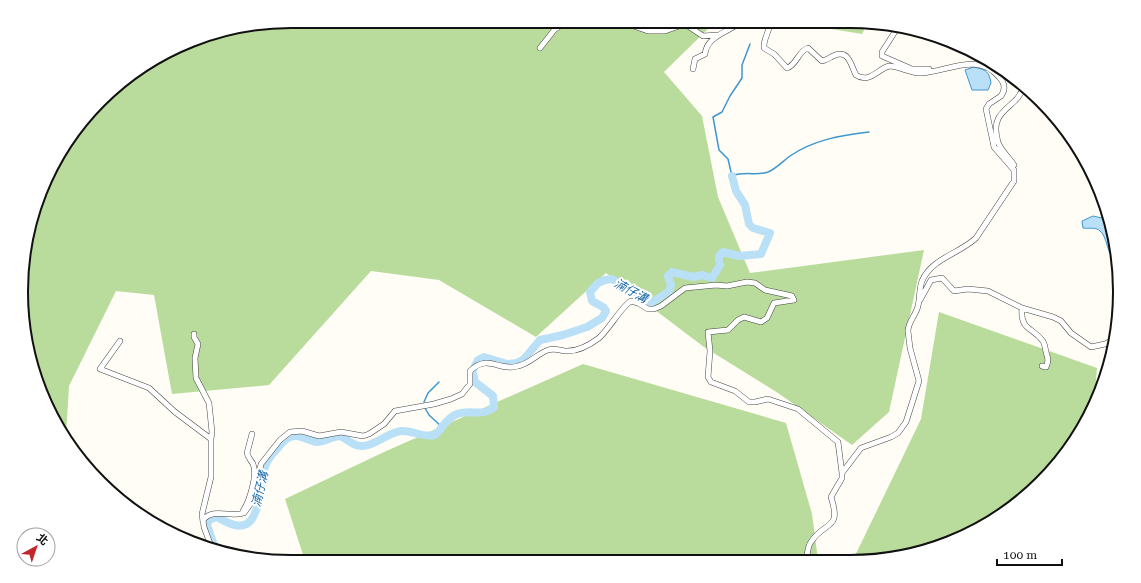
<svg xmlns="http://www.w3.org/2000/svg" width="1141" height="583" viewBox="0 0 1141 583" font-family="'Roboto Serif','Noto Sans TC',serif">
  <style>
    .forest { fill: #b9dc9c }
    .water { fill: #b9e0f7; stroke: #3f96cf }
    .lines { fill: none; stroke-linecap: round; stroke-linejoin: round }
    .stream { stroke: #3f96cf; stroke-width: 1.5 }
    .river { stroke: #b9e0f7; stroke-width: 8 }
    .minor-casing { stroke: #444; stroke-width: 6 }
    .minor { stroke: #fff; stroke-width: 5 }
    .labels { text-anchor: middle; dominant-baseline: central; stroke-width: 4; stroke-linejoin: round; paint-order: stroke }
    .water-label { font-size: 12px; font-style: italic; fill: #1768a6; stroke: #fff }
    .rim { fill: none; stroke: #111; stroke-width: 2 }
  </style>
  <rect width="100%" height="100%" fill="#fffdf5"/>
  <path class="forest" d="M 292,21 L 716,21 L 664,72 L 702,116 L 718,197 L 750,273 L 924,250 L 889,412 L 852,445 L 778,393 L 704,347 L 606,273 L 536,337 L 439,280 L 371,271 L 269,385 L 172,394 L 154,295 L 116,291 L 69,386 L 66,435 L 49,411 L 23,327 L 26,239 L 42,188 L 66,141 L 127,77 L 204,35 Z
    M 783,21 L 867,22 L 868,22 L 862,34 Z
    M 939,312 L 1097,368 L 1094,405 L 1092,411 L 1053,470 L 1014,506 L 953,541 L 885,560 L 853,560 L 921,419 Z
    M 583,364 L 786,423 L 812,514 L 818,560 L 305,561 L 285,499 L 384,452 Z"/>
  <path class="water" d="M 974,67 C 986,70 989,71 991,83 L 988,90 L 972,90 L 965,70 Z
    M 1093,216 L 1102,218 L 1111,226 L 1118,261 C 1105,256 1109,237 1099,230 C 1094,227 1089,229 1083,228 L 1082,221 Z"/>
  <g class="lines">
    <path class="stream" d="M 750,44 L 742,65 L 742,78 L 730,96 L 722,112 L 713,117 L 719,150 L 728,159 L 732,176 C 744,171 758,176 768,172 C 777,168 783,161 790,156 C 813,140 842,135 869,132
      M 424,402 L 428,393 L 439,382
      M 425,408 L 429,415 L 442,427"/>
    <path class="river" d="M 719,260 L 719,256 L 723,252 L 739,256 L 761,254 L 770,233 L 753,228 L 749,224 L 745,205 L 736,191 L 732,176
      M 669,291 L 671,285 L 668,276 L 672,272 L 693,277 L 702,275 L 712,278 L 720,265
      M 474,368 L 478,360 L 484,357 L 507,364 L 517,363 L 524,359 L 540,340 L 563,335 L 587,327 L 602,318 L 606,311 L 603,307 L 592,301 L 590,292 L 598,283 L 605,280 L 612,279 L 624,287 L 643,295 L 651,303 L 665,294
      M 216,551 L 207,525 L 209,520 L 216,517 C 224,520 234,528 244,525 C 261,520 260,481 265,467 C 267,460 272,454 277,449 C 280,445 285,439 290,437 C 300,433 308,441 317,442 C 326,442 332,436 340,436 C 348,439 353,447 363,446 C 376,445 387,433 401,431 C 412,430 423,438 435,435 C 442,429 446,419 455,415 C 468,408 483,418 494,407 L 493,396 L 475,382 L 473,373"/>
    <g class="minor-casing">
      <path id="minor" d="M 619,21 L 648,31 L 665,31 L 685,24 L 703,36 L 717,35
        M 768,21 L 770,24 C 769,32 763,40 764,48 L 774,54 L 787,68 C 797,65 798,51 808,48 L 822,61 C 827,60 829,58 833,56 C 849,48 851,66 856,75 C 869,84 878,69 889,66 C 900,66 911,74 922,73 C 949,71 978,52 999,77 C 1005,83 1006,89 1001,96 L 989,104 L 986,109 L 994,147 L 1014,170 L 1014,181 L 976,238 C 959,254 932,258 922,281 C 919,289 920,298 918,306 C 916,315 908,322 908,331 L 910,348 L 919,381 L 906,422 L 898,433 L 891,437 L 861,448 L 842,473
        M 898,27 L 882,52 L 882,56 L 912,69 L 929,69
        M 540,48 L 555,29 L 560,26 L 596,21
        M 693,69 L 695,59 L 705,54 C 707,35 730,32 742,21
        M 1014,165 C 1009,157 1001,151 998,142 C 988,108 1017,110 1024,86
        M 920,300 L 931,280 L 942,278 L 954,291 L 968,289 L 988,291 L 1022,308 L 1053,317 L 1061,321 L 1071,333 L 1091,347 L 1105,344 L 1115,339
        M 1022,308 C 1020,330 1032,327 1042,340 C 1045,343 1045,348 1046,352 C 1048,359 1049,360 1046,367 L 1042,366
        M 194,334 L 194,337 L 198,344 L 195,358 L 196,378 L 209,403 L 212,432 L 211,439
        M 120,341 L 100,369 L 149,388 L 175,412 L 211,439 L 211,477 L 202,514 L 203,522
        M 243,511 C 249,502 258,475 253,464 C 251,460 248,458 247,453 L 252,434
        M 212,549 L 204,527 L 203,520 C 213,507 231,518 244,513 L 254,499 L 261,464 L 280,440 L 290,432 L 302,431 L 319,436 L 341,432 L 363,436 L 369,434 L 384,424 L 395,411 L 434,404 L 451,399 L 462,394 L 470,384 L 470,371 C 488,353 499,372 518,366 C 529,364 537,354 548,350 C 554,348 559,350 565,351 C 577,352 591,344 599,338 C 610,328 621,307 631,301 L 638,303 L 648,309 L 654,309 L 661,306 L 685,288 L 716,285 L 727,286 L 747,282 L 755,283 L 765,290 L 792,296 L 794,300 L 774,303 L 767,318 L 761,322 L 744,317 L 738,320 L 728,330 L 708,332 L 710,351 L 708,377 L 711,382 L 735,391 L 749,402 L 755,402 L 768,399 L 798,409 L 838,442 L 842,473 L 842,478 L 831,497 C 842,531 825,520 811,542 C 807,547 808,554 806,560"/>
    </g>
    <use href="#minor" class="minor"/>
  </g>
  <g class="labels">
    <g class="water-label">
      <text transform="translate(631 291) rotate(29)">湳仔溝</text>
      <text transform="translate(260 489) rotate(-77)">湳仔溝</text>
    </g>
  </g>
  <path d="M0 0H1141V583H0ZM291 28H850A263 263 0 0 1 1113 291V292A263 263 0 0 1 850 555H291A263 263 0 0 1 28 292V291A263 263 0 0 1 291 28Z" fill="#fff" fill-rule="evenodd"/>
  <path class="rim" d="M291 28H850A263 263 0 0 1 1113 291V292A263 263 0 0 1 850 555H291A263 263 0 0 1 28 292V291A263 263 0 0 1 291 28Z"/>
  <g transform="translate(36 547) rotate(40)"><circle r="19" fill="#ffffff" stroke="#a0a0a0"/>
  <path d="M0-3L7 15L0 10L-7 15Z" fill="#c4262e"/>
  <text y="-6" font-size="11" font-weight="bold" text-anchor="middle" fill="#111111">北</text>
  </g>
  <path d="M997 559v6h65v-6" fill="none" stroke="#111111" stroke-width="2"/>
  <text x="1003" y="559" font-size="12" fill="#111111" stroke="#ffffff" stroke-width="3" paint-order="stroke">100 m</text>
</svg>
